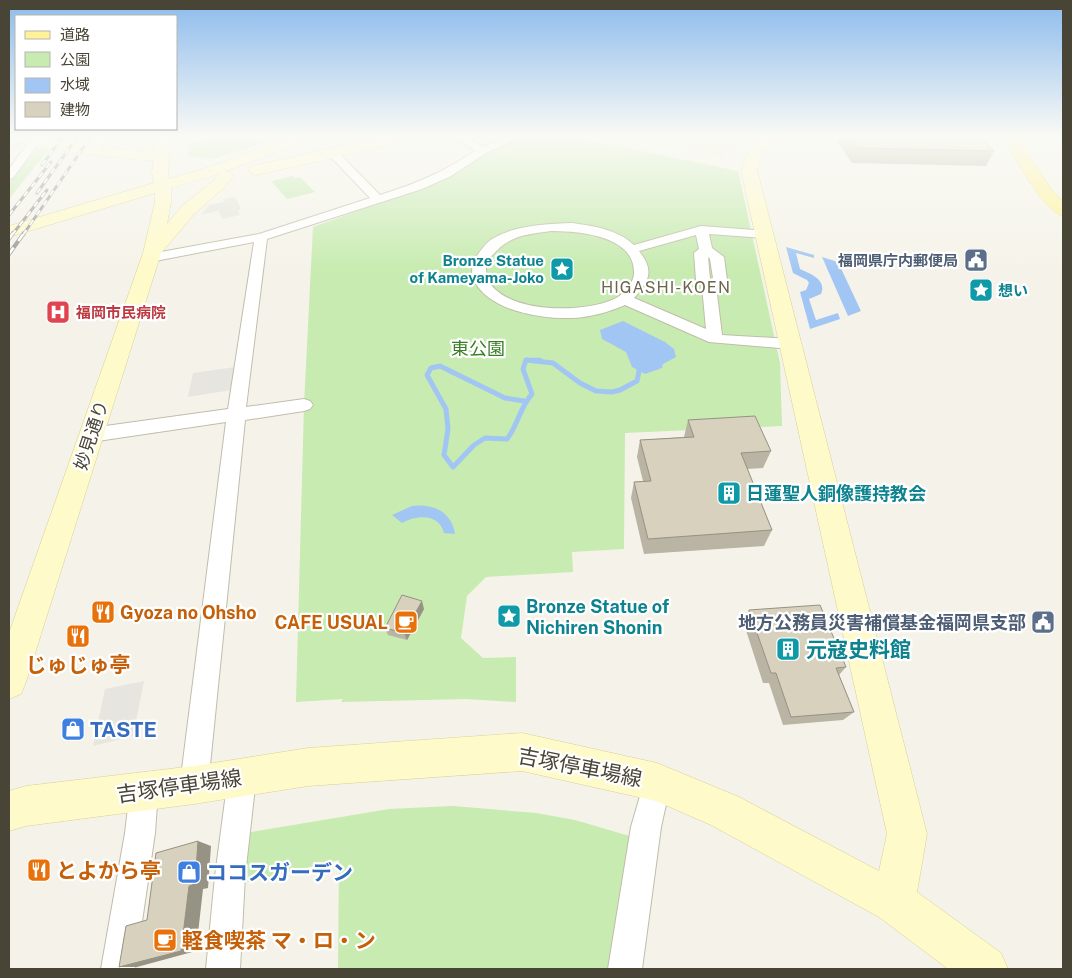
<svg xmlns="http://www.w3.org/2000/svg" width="1072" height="978" viewBox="0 0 1072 978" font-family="'Public Sans','Noto Sans JP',sans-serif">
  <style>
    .education { fill: #efebd2 }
    .green { fill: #c7ebb0 }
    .parking { fill: #e6e5e0 }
    .water { fill: #a2c6f4 }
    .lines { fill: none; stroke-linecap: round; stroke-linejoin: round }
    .stream-far1 { stroke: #a2c6f4; stroke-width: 4.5 }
    .stream { stroke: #a2c6f4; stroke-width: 5 }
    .street-casing { stroke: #c1bdaa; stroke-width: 2 }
    .secondary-casing { stroke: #d7d096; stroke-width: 1 }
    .primary-casing { stroke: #ead661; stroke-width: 1 }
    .street { fill: #fff; fill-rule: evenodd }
    .secondary { fill: #fffac9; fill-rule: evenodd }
    .primary { fill: #fff298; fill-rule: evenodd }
    .rail-far1-casing { stroke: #989898; stroke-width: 3 }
    .rail-casing { stroke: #989898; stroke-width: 4 }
    .rail-far1 { stroke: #fff; stroke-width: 2; stroke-dasharray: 6; stroke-linecap: butt }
    .rail { stroke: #fff; stroke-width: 2.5; stroke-dasharray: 8; stroke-linecap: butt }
    .wall { fill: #b9b4a3 }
    .shaded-wall { fill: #969284 }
    .building { fill: #d7d1bd; stroke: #969284 }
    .labels { text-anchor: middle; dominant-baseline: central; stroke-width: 4.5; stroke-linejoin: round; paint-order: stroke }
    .far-culture-label { font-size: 15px; font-weight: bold; fill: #0d838f; stroke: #fff; text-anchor: end }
    .far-service-label { font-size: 15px; font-weight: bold; fill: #4e5e75; stroke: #fff; text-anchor: end }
    .far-health-label { font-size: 15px; font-weight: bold; fill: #be3a42; stroke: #fff; text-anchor: start }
    .far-quarter-label { font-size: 16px; letter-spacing: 1px; fill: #6d654d; stroke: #fff }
    .park-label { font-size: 18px; fill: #3a7f26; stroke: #fff }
    .street-label { font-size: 18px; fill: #494536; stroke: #fff }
    .culture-label { font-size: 18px; font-weight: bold; fill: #0d838f; stroke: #fff; text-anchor: start }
    .food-label { font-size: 18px; font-weight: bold; fill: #c56008; stroke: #fff; text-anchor: start }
    .service-label { font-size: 18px; font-weight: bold; fill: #4e5e75; stroke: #fff; text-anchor: end }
    .near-culture-label { font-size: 21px; font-weight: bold; fill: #0d838f; stroke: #fff; text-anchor: start }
    .near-food-label { font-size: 21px; font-weight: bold; fill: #c56008; stroke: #fff; text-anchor: start }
    .near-shop-label { font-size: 21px; font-weight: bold; fill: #366cbe; stroke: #fff; text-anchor: start }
    .near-street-label { font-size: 21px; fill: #494536; stroke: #fff }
  </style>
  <rect width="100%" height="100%" fill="#f5f3e9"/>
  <path class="education" d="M 645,135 L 752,135 L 720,157 Z"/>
  <path class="green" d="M 233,135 L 274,135 L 280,137 L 214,159 L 188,156 L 189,143 Z
    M 525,135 L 565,135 L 738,171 L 780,363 L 782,426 L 625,433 L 624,549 L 572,552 L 573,572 L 486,577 L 467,596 L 461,638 L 483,658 L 516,657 L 516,702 L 466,699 L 341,702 L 343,699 L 296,702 L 304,405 L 313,227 L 421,188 L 491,149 Z
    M 51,147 L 9,199 L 9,183 L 34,150 Z
    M 293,176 L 295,178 L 300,177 L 315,192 L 287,199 L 271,181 Z
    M 453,806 L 536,813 L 575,820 L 633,837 L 611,969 L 338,969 L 339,860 L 239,884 L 245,833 L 389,809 Z"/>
  <path class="parking" d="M 235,197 L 241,209 L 238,211 L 240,215 L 223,219 L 218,211 L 201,215 L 209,205 L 224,202 L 223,199 Z
    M 235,367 L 232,390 L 188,397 L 193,373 Z
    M 144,681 L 133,736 L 93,746 L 105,689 Z"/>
  <path class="water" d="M 786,247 L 814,255 L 814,258 L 796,253 L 800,269 C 811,274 827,280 821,294 L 809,299 L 816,320 L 838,313 L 840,319 L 810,329 L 800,292 L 806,290 L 809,283 L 807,280 L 793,273 Z
    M 822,257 L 838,262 L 861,311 L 848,316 Z
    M 623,321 L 665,342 L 674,349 L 676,357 L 663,364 L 662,368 L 645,374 L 632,367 L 626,352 L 602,339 L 600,330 Z
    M 412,506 C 433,503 452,512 455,534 L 444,533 C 439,513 416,515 402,523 L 392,515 Z"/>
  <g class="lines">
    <path class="stream-far1" d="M 526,360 L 540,360"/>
    <path class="stream" d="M 524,401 L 505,398 L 440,366 L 431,368 L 427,375 L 446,409 L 448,429 L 444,455 L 453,467 L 474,445 L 485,438 L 507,439 C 518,425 520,407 532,394 L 523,369 L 526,360 L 553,363 L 580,383 L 596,391 L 612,392 L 620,390 L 637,381 L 640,366"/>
    <g class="street-casing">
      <path id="street" d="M 22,135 L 33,135 L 29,140 L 9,146 L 9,140 Z
        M 97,135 L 107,135 L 97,152 L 89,152 L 88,150 Z
        M 450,135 L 462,135 L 483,147 L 510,135 L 524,135 L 486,153 L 451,176 L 422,189 L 267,239 L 246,407 L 304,399 L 310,401 L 313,405 L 310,409 L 304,411 L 245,420 L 208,785 L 204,795 L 194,799 L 184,795 L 180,785 L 226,422 L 91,442 L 84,440 L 82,435 L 84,430 L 91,428 L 228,409 L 254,242 L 150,262 L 143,258 L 150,254 L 259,234 L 370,198 L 329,155 L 328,153 L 329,151 L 337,151 L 380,195 C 418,183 441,173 475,151 Z
        M 35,138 L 40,141 L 13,178 L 9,179 L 9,169 L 31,139 Z
        M 572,223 C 593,226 617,229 634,245 L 701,226 L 769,231 L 770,234 L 764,238 L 709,234 L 712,248 L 724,257 L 727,280 L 725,283 L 716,286 L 722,335 L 791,339 L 797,340 L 799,344 L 797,348 L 791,349 L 709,342 L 625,305 C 609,312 591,317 573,318 C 542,319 486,311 473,278 C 471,274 473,268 472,263 C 478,255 484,244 492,239 C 515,225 546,224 572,223 ZM 551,231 C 577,231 635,235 634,273 C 634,282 625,292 618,297 C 589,314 503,315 487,278 C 486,274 486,268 486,263 C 505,237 520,235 551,231 ZM 696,235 L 699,249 L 694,253 L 696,280 L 702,286 L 706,329 L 634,298 C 649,281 655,271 639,251 ZM 708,257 L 710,259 L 713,278 L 710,279 Z
        M 242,764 L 252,768 L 256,778 L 245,876 L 240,969 L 206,969 L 215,876 L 228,778 L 232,768 Z
        M 657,768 L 667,772 L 671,782 L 661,827 L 642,969 L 608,969 L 631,827 L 647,772 Z
        M 144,777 L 154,781 L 158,791 L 155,833 L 135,969 L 101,969 L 125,833 L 130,791 L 134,781 Z"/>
    </g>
    <g class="secondary-casing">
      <path id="secondary" d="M 9,135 C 54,135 99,150 145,151 L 155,151 L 157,135 L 171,135 L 168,172 L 169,179 L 213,166 L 295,135 L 315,135 L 313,138 L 226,171 L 231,173 L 233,176 L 225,187 L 195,213 L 161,253 L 26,682 L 21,694 L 9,699 L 9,633 L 143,253 L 155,202 L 155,193 L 9,237 L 9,226 L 154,183 L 152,172 L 154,160 C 141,161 128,158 115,157 C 79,154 44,148 10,138 ZM 219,174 L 213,181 L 183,205 L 167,224 L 171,202 L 171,188 Z
        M 392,135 L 415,135 L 413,138 L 360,152 L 256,175 L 251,173 L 248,170 L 251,167 L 256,165 Z
        M 766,135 L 783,135 L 763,152 L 757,170 L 927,834 L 917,892 L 1001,953 L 1008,969 L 948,969 L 879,917 L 711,825 L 656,801 L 522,771 L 308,786 L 194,804 L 26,826 L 9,831 L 9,791 L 26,786 L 194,766 L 308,748 L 522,733 L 657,763 L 739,797 L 879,871 L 887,834 L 741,170 L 750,150 Z"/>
    </g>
    <g class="primary-casing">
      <path id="primary" d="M 1001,135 L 1015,135 L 1051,189 L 1063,201 L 1063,216 C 1044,212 1012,153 1001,135 Z"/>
    </g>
    <use href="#street" class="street"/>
    <use href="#secondary" class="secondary"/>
    <use href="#primary" class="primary"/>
    <g class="rail-far1-casing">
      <path id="rail-far1" d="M 42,165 L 64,135
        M 37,193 L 79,135
        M 9,215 L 51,162
        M 12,235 L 47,190
        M 23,235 L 92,135"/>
    </g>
    <g class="rail-casing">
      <path id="rail" d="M 9,239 L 13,233
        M 9,254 L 24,233"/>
    </g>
    <use href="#rail-far1" class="rail-far1"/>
    <use href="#rail" class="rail"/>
  </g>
  <path class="wall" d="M 840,135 L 978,135 L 994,151 L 986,166 L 852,163 L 837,141 Z
    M 688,420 L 771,451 L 763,468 L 747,469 L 772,530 L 764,546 L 644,554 L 631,498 L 634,482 L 643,481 L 637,457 L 640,440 L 684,437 Z
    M 424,609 L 407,640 L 388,635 L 385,628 Z
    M 749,610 L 846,667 L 839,675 L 854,712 L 843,720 L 783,725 L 769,683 L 763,683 L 743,621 Z"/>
  <path class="shaded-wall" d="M 422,601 L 424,609 L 407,640 L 404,633 Z
    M 198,841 L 211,846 L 208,888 L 203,889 L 196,951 L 137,967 L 119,967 L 189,886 Z"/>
  <path class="building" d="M 849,135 L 978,135 L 994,151 L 858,148 Z
    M 755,416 L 771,451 L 741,453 L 772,530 L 648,539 L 634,482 L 651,481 L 640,440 L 694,437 L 688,420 Z
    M 402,595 L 422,601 L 404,633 L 385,628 Z
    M 820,605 L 846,667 L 836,668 L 854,712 L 791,717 L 776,673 L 771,673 L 749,610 Z
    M 198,841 L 195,884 L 189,886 L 181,951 L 119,967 L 126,926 L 147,920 L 156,853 Z"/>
  <linearGradient id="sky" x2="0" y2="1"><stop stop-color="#8cbbed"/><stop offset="0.5" stop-color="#fafaf5"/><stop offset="1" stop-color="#fafaf5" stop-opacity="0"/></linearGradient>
  <rect width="1072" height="272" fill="url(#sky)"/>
  <defs>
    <g id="civic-square" transform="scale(1.25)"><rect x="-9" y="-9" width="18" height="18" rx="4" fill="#5c6f8a" stroke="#fff"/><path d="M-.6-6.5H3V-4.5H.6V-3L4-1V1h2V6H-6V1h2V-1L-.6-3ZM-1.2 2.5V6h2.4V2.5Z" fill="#fff"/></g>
    <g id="sight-square" transform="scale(1.25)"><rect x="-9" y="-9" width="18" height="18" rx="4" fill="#0f9aa8" stroke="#fff"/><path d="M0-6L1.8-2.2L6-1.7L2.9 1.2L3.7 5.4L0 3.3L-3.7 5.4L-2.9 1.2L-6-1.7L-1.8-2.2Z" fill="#fff"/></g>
    <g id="hospital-square" transform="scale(1.25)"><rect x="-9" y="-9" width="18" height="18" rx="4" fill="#e0444e" stroke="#fff"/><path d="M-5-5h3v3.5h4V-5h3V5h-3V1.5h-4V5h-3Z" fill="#fff"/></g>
    <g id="building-square" transform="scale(1.25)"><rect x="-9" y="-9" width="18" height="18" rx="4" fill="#0f9aa8" stroke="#fff"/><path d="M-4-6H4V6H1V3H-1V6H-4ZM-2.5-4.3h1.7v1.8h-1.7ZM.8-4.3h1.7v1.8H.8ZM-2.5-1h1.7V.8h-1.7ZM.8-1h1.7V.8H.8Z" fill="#fff"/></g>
    <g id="restaurant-square" transform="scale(1.25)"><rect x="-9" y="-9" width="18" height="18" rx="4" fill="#e8710a" stroke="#fff"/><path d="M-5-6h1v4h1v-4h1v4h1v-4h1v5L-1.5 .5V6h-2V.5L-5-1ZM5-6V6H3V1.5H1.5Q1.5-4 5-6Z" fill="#fff"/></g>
    <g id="cafe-square" transform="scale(1.25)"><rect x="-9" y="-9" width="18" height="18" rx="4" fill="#e8710a" stroke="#fff"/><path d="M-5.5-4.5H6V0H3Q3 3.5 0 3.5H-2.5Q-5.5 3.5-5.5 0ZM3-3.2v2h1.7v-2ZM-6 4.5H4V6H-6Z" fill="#fff"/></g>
    <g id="shop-square" transform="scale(1.25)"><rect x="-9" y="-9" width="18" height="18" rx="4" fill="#3f7fe0" stroke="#fff"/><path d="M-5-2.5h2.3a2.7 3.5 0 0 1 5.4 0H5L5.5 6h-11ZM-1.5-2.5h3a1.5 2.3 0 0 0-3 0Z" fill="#fff"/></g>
  </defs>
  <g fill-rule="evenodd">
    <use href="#civic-square" x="976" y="260"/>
    <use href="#sight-square" x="562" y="269"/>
    <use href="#sight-square" x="981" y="290"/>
    <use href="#hospital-square" x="58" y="312"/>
    <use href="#building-square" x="729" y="493"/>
    <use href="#restaurant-square" x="103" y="612"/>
    <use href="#sight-square" x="509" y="616"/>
    <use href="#cafe-square" x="406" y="622"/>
    <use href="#civic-square" x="1043" y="622"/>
    <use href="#restaurant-square" x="78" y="636"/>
    <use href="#building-square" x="788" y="649"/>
    <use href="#shop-square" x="73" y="729"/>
    <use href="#restaurant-square" x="39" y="870"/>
    <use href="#shop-square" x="189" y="872"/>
    <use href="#cafe-square" x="165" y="940"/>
  </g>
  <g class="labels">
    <g class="far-culture-label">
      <text x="544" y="260">Bronze Statue<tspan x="544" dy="17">of Kameyama-Joko</tspan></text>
      <text x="998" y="290" text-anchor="start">想い</text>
    </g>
    <g class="far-service-label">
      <text x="958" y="260">福岡県庁内郵便局</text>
    </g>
    <g class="far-health-label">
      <text x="76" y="312">福岡市民病院</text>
    </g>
    <g class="far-quarter-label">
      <text x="666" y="287">HIGASHI-KOEN</text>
    </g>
    <g class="park-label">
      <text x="478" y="348">東公園</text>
    </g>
    <g class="street-label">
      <text transform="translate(91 435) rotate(-72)">妙見通り</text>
    </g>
    <g class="culture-label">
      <text x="746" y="493">日蓮聖人銅像護持教会</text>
      <text x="526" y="606">Bronze Statue of<tspan x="526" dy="21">Nichiren Shonin</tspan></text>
    </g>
    <g class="food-label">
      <text x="120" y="612">Gyoza no Ohsho</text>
      <text x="388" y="622" text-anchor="end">CAFE USUAL</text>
    </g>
    <g class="service-label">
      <text x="1026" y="622">地方公務員災害補償基金福岡県支部</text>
    </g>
    <g class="near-culture-label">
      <text x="806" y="649">元寇史料館</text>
    </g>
    <g class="near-food-label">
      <text x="78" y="664" text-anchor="middle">じゅじゅ亭</text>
      <text x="56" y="870">とよから亭</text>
      <text x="182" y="940">軽食喫茶 マ・ロ・ン</text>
    </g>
    <g class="near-shop-label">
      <text x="90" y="729">TASTE</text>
      <text x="206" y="872">ココスガーデン</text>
    </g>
    <g class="near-street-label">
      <text transform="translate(580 767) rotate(11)">吉塚停車場線</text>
      <text transform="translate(179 786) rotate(-8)">吉塚停車場線</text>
    </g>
  </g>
  <rect width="1072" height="978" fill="none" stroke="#494536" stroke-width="20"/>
  <rect x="15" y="15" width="162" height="115" fill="#ffffff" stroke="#b6b5af"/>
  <rect x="25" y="31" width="25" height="8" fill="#fff298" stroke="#b6b5af"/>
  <text x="60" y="40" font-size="15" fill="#494536">道路</text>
  <rect x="25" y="52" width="25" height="15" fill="#c7ebb0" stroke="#b6b5af"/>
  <text x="60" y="65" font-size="15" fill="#494536">公園</text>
  <rect x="25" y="78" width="25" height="15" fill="#a2c6f4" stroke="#b6b5af"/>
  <text x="60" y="90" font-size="15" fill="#494536">水域</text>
  <rect x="25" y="102" width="25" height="15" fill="#d7d1bd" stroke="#b6b5af"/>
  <text x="60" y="115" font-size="15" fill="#494536">建物</text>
</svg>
